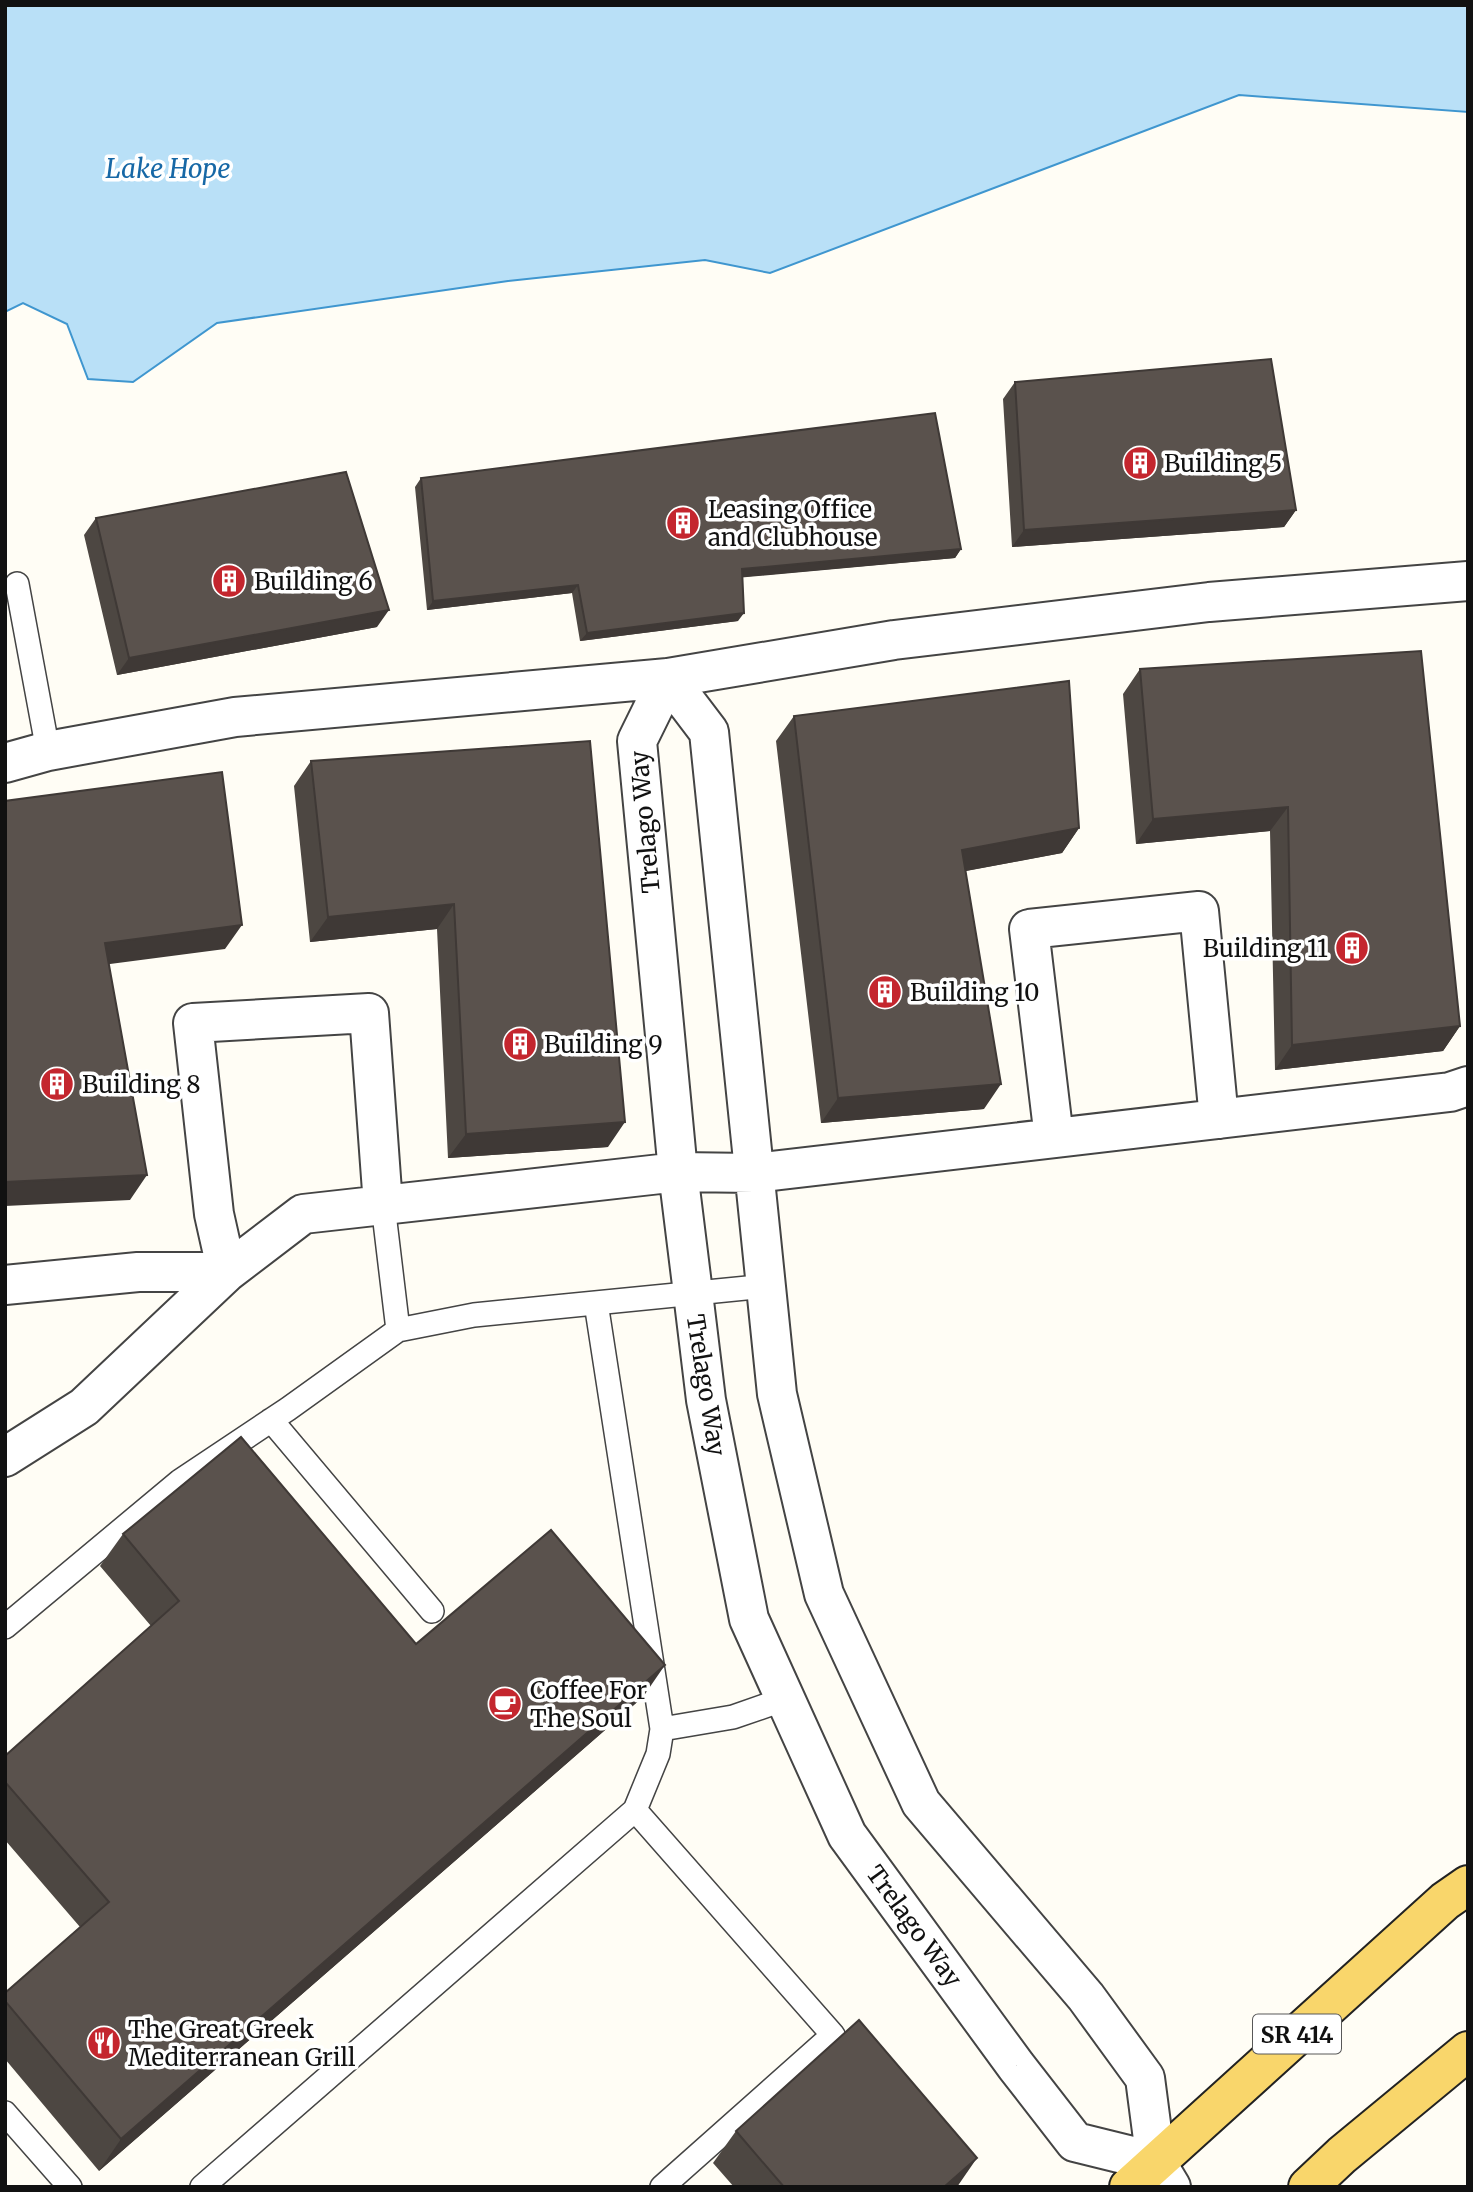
<svg xmlns="http://www.w3.org/2000/svg" width="1473" height="2192" viewBox="0 0 1473 2192" font-family="Merriweather,serif">
  <style>
    .water { fill: #b9e0f7; stroke: #3f96cf; stroke-width: 2 }
    .lines { fill: none; stroke-linecap: round; stroke-linejoin: round }
    .service-casing { stroke: #444; stroke-width: 26 }
    .minor-casing { stroke: #444; stroke-width: 42 }
    .primary-casing { stroke: #222; stroke-width: 42 }
    .service { stroke: #fff; stroke-width: 23 }
    .minor { stroke: #fff; stroke-width: 38 }
    .primary { stroke: #f9d66b; stroke-width: 38 }
    .wall { fill: #4d4742 }
    .shaded-wall { fill: #3f3936 }
    .building { fill: #5a524d; stroke: #3f3936; stroke-width: 2 }
    .labels { text-anchor: middle; dominant-baseline: central; stroke-width: 7; stroke-linejoin: round; paint-order: stroke }
    .shield { fill: #fff; stroke: #585858; stroke-width: 2 }
    .shield-label { font-size: 23px; font-weight: bold; fill: #111 }
    .poi-label { font-size: 24px; fill: #111; stroke: #fff; text-anchor: start }
    .street-label { font-size: 24px; fill: #111; stroke: #fff }
    .water-label { font-size: 26px; font-style: italic; fill: #1768a6; stroke: #fff }
  </style>
  <rect width="100%" height="100%" fill="#fffdf5"/>
  <path class="water" d="M 5,5 L 1468,5 L 1468,112 L 1239,95 L 770,273 L 705,260 L 508,281 L 217,323 L 133,382 L 88,379 L 67,324 L 23,303 L 5,312 Z"/>
  <g class="lines">
    <g class="service-casing">
      <path id="service" d="M 17,584 L 48,751
        M 383,1205 L 398,1330 L 474,1315 L 766,1286
        M 596,1303 L 662,1729
        M 271,1420 L 432,1611
        M 5,1627 L 180,1481 L 288,1409 L 398,1330
        M 5,2113 L 70,2187
        M 202,2187 L 635,1810
        M 662,2187 L 833,2035 L 635,1810 L 658,1754 L 662,1729 L 733,1717 L 785,1699"/>
    </g>
    <g class="minor-casing">
      <path id="minor" d="M 5,763 L 48,751 L 235,717 L 668,678 L 894,640 L 1209,602 L 1468,581
        M 1054,1138 L 1029,929 L 1199,911 L 1219,1119
        M 5,1285 L 138,1272 L 227,1272 L 214,1214 L 193,1023 L 369,1013 L 383,1205
        M 5,1457 L 84,1407 L 227,1272 L 303,1214 L 678,1172 L 754,1173 L 1450,1092 L 1468,1086
        M 1156,2162 L 1075,2142 L 1016,2066 L 847,1835 L 749,1619 L 706,1400 L 693,1293 L 678,1172 L 637,741 L 668,678 L 709,732 L 777,1394 L 824,1594 L 921,1803 L 1086,1997 L 1145,2078 L 1156,2162 L 1171,2187"/>
    </g>
    <g class="primary-casing">
      <path id="primary" d="M 1129,2187 L 1445,1901 L 1468,1885
        M 1308,2187 L 1342,2155 L 1468,2051"/>
    </g>
    <use href="#service" class="service"/>
    <use href="#minor" class="minor"/>
    <use href="#primary" class="primary"/>
  </g>
  <path class="wall" d="M 1015,382 L 1296,510 L 1284,527 L 1012,547 L 1003,399 Z
    M 421,478 L 961,549 L 955,558 L 742,577 L 738,621 L 580,641 L 572,593 L 427,610 L 415,487 Z
    M 96,518 L 377,627 L 117,675 L 84,535 Z
    M 1421,651 L 1460,1026 L 1443,1051 L 1275,1070 L 1270,831 L 1136,844 L 1123,694 L 1140,669 Z
    M 794,716 L 1079,828 L 1062,853 L 965,871 L 984,1109 L 821,1123 L 776,741 Z
    M 590,741 L 608,1147 L 448,1158 L 437,929 L 310,942 L 294,786 L 311,761 Z
    M 123,1534 L 416,1644 L 643,1697 L 99,2171 L 5,2059 L 5,1993 L 80,1927 L 5,1840 L 5,1756 L 151,1626 L 100,1566 Z
    M 736,2131 L 957,2187 L 734,2187 L 713,2163 Z"/>
  <path class="shaded-wall" d="M 1296,510 L 1284,527 L 1012,547 L 1024,530 Z
    M 961,549 L 955,558 L 736,578 L 742,569 Z
    M 578,585 L 572,593 L 427,610 L 433,601 Z
    M 389,610 L 377,627 L 117,675 L 129,658 Z
    M 744,613 L 738,621 L 580,641 L 587,633 Z
    M 1288,807 L 1270,831 L 1136,844 L 1153,819 Z
    M 1079,828 L 1062,853 L 945,875 L 962,850 Z
    M 454,904 L 437,929 L 310,942 L 328,917 Z
    M 242,925 L 225,949 L 87,967 L 105,943 Z
    M 1460,1026 L 1443,1051 L 1275,1070 L 1292,1045 Z
    M 1001,1084 L 984,1109 L 821,1123 L 838,1098 Z
    M 625,1122 L 608,1147 L 448,1158 L 466,1134 Z
    M 147,1175 L 130,1200 L 5,1206 L 5,1182 Z
    M 665,1665 L 643,1697 L 99,2171 L 121,2139 Z
    M 977,2158 L 957,2187 L 944,2187 Z"/>
  <path class="building" d="M 1271,359 L 1296,510 L 1024,530 L 1015,382 Z
    M 935,413 L 961,549 L 742,569 L 744,613 L 587,633 L 578,585 L 433,601 L 421,478 Z
    M 346,472 L 389,610 L 129,658 L 96,518 Z
    M 1421,651 L 1460,1026 L 1292,1045 L 1288,807 L 1153,819 L 1140,669 Z
    M 1069,681 L 1079,828 L 962,850 L 1001,1084 L 838,1098 L 794,716 Z
    M 590,741 L 625,1122 L 466,1134 L 454,904 L 328,917 L 311,761 Z
    M 222,772 L 242,925 L 105,943 L 147,1175 L 5,1182 L 5,801 Z
    M 241,1437 L 416,1644 L 551,1530 L 665,1665 L 121,2139 L 5,2001 L 5,1993 L 109,1902 L 5,1782 L 5,1756 L 179,1601 L 123,1534 Z
    M 859,2020 L 977,2158 L 944,2187 L 784,2187 L 736,2131 Z"/>
  <defs>
    <g id="building-disc" transform="scale(1.75)"><circle r="9.5" fill="#c4262e" stroke="#fff"/><path d="M-4-6H4V6H1V3H-1V6H-4ZM-2.5-4.3h1.7v1.8h-1.7ZM.8-4.3h1.7v1.8H.8ZM-2.5-1h1.7V.8h-1.7ZM.8-1h1.7V.8H.8Z" fill="#fff"/></g>
    <g id="cafe-disc" transform="scale(1.75)"><circle r="9.5" fill="#c4262e" stroke="#fff"/><path d="M-5.5-4.5H6V0H3Q3 3.5 0 3.5H-2.5Q-5.5 3.5-5.5 0ZM3-3.2v2h1.7v-2ZM-6 4.5H4V6H-6Z" fill="#fff"/></g>
    <g id="restaurant-disc" transform="scale(1.75)"><circle r="9.5" fill="#c4262e" stroke="#fff"/><path d="M-5-6h1v4h1v-4h1v4h1v-4h1v5L-1.5 .5V6h-2V.5L-5-1ZM5-6V6H3V1.5H1.5Q1.5-4 5-6Z" fill="#fff"/></g>
  </defs>
  <g fill-rule="evenodd">
    <use href="#building-disc" x="1140" y="463"/>
    <use href="#building-disc" x="683" y="523"/>
    <use href="#building-disc" x="229" y="581"/>
    <use href="#building-disc" x="1352" y="948"/>
    <use href="#building-disc" x="885" y="992"/>
    <use href="#building-disc" x="520" y="1044"/>
    <use href="#building-disc" x="57" y="1084"/>
    <use href="#cafe-disc" x="505" y="1704"/>
    <use href="#restaurant-disc" x="104" y="2043"/>
  </g>
  <g class="labels">
    <rect class="shield" x="1253" y="2014.5" width="88" height="39" rx="5"/>
    <g class="shield-label">
      <text x="1297" y="2034">SR 414</text>
    </g>
    <g class="poi-label">
      <text x="1164" y="463">Building 5</text>
      <text x="708" y="509">Leasing Office<tspan x="708" dy="28">and Clubhouse</tspan></text>
      <text x="254" y="581">Building 6</text>
      <text x="1328" y="948" text-anchor="end">Building 11</text>
      <text x="910" y="992">Building 10</text>
      <text x="544" y="1044">Building 9</text>
      <text x="82" y="1084">Building 8</text>
      <text x="530" y="1690">Coffee For<tspan x="530" dy="28">The Soul</tspan></text>
      <text x="128" y="2029">The Great Greek<tspan x="128" dy="28">Mediterranean Grill</tspan></text>
    </g>
    <g class="street-label">
      <text transform="translate(645 822) rotate(-95)">Trelago Way</text>
      <text transform="translate(706 1385) rotate(81)">Trelago Way</text>
      <text transform="translate(914 1926) rotate(54)">Trelago Way</text>
    </g>
    <g class="water-label">
      <text x="168" y="168">Lake Hope</text>
    </g>
  </g>
  <rect width="1473" height="2192" fill="none" stroke="#111111" stroke-width="14"/>
</svg>
